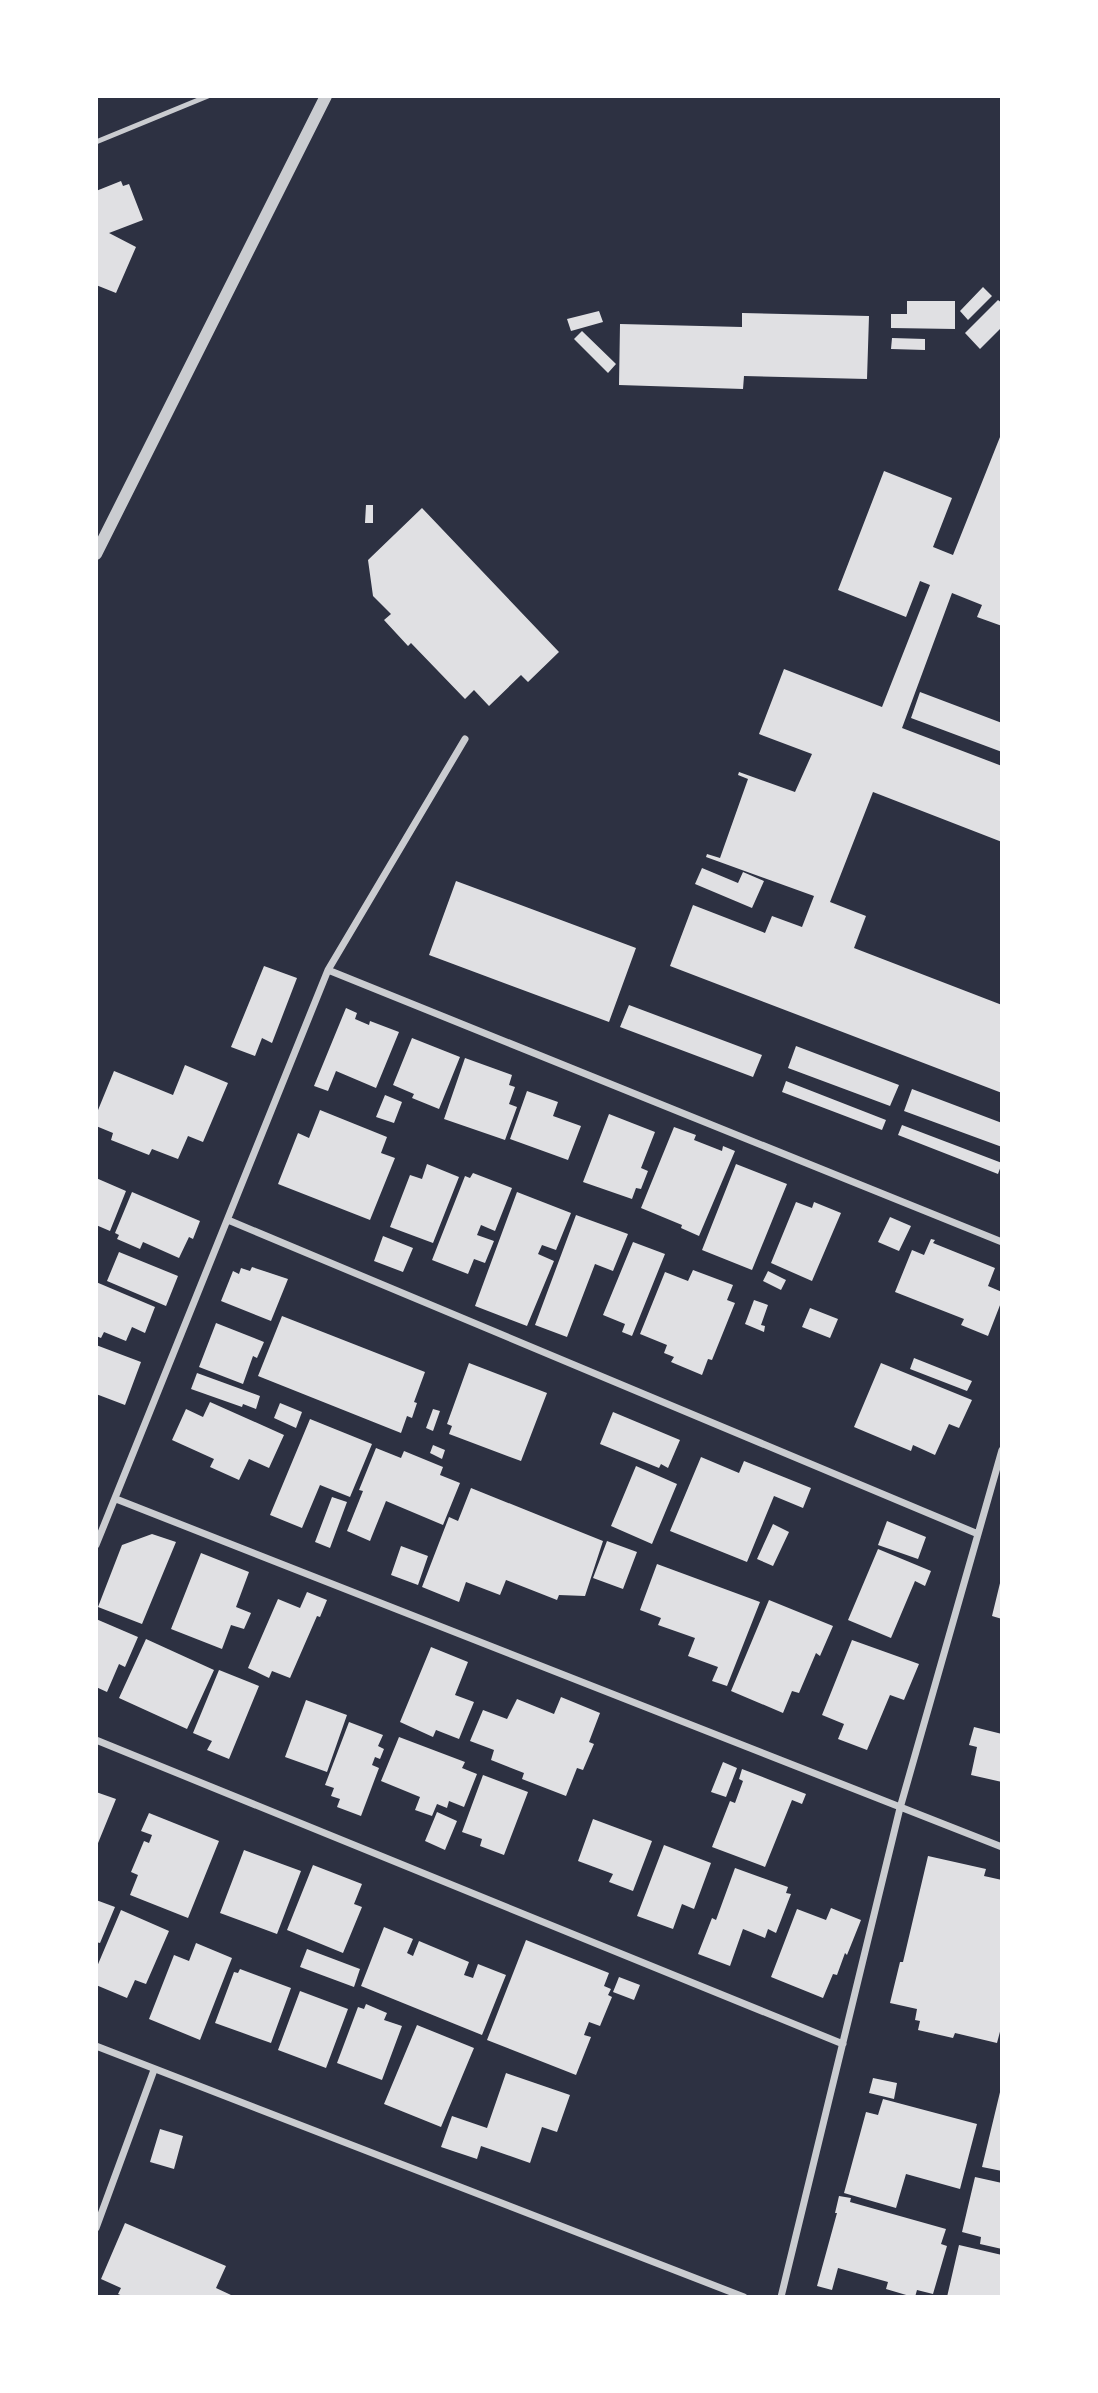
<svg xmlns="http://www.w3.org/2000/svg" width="1098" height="2393" viewBox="0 0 1098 2393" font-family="Inter,sans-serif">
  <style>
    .building { fill: #e0e0e3 }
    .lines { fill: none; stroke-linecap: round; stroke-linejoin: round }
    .service { stroke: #caccd0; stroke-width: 5 }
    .minor { stroke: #caccd0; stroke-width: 7 }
    .tertiary { stroke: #caccd0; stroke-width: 12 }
  </style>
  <rect width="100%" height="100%" fill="#2d3142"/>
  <path class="building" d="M 121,181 L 123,186 L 129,184 L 143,220 L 109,233 L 136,247 L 116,293 L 96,285 L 96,191 Z
    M 983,287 L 992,296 L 968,320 L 960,311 Z
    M 998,300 L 1002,303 L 1002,327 L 980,349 L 965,333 Z
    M 907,301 L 955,301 L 955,329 L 891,328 L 891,314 L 907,314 Z
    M 599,311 L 603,322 L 571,331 L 567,319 Z
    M 742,313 L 869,316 L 867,379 L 744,376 L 743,389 L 619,385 L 620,324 L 742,327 Z
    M 582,331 L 616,364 L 608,373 L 574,339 Z
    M 892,338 L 925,339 L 925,350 L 891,349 Z
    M 1002,432 L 1002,626 L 977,617 L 982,605 L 952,593 L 902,728 L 1002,766 L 1002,842 L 873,792 L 830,902 L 866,916 L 854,948 L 1002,1005 L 1002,1093 L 670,966 L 693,905 L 765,933 L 772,916 L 802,927 L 814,896 L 706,857 L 707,854 L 720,858 L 748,779 L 738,775 L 739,772 L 795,792 L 812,754 L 759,734 L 784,669 L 882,707 L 930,585 L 920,581 L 906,617 L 838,590 L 884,471 L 952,498 L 933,547 L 953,555 Z
    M 366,505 L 373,505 L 373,523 L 365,523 Z
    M 422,508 L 559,652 L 528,682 L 521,675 L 489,706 L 474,690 L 465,699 L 411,643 L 408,646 L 384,620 L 391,614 L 373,596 L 368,560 Z
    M 920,692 L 1002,723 L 1002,752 L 911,718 Z
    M 702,868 L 738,883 L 743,872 L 764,881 L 752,908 L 695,884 Z
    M 456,881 L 636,948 L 609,1022 L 429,955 Z
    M 264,966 L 297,978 L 272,1043 L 262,1038 L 255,1056 L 231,1047 Z
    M 629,1005 L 762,1055 L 753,1077 L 620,1027 Z
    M 346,1008 L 357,1013 L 355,1019 L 369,1025 L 370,1021 L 399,1032 L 376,1088 L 336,1071 L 328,1091 L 314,1086 Z
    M 412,1038 L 460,1057 L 439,1109 L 412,1098 L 414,1094 L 393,1085 Z
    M 796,1046 L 899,1085 L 890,1106 L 788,1068 Z
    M 465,1058 L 512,1075 L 509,1085 L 515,1087 L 509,1104 L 517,1107 L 505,1140 L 444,1119 Z
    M 185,1065 L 228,1083 L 203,1142 L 188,1136 L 178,1159 L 152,1149 L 149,1155 L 111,1140 L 113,1133 L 96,1126 L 96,1115 L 114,1071 L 173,1095 Z
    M 786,1081 L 886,1120 L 882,1130 L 782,1092 Z
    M 912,1089 L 1002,1123 L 1002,1147 L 904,1111 Z
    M 527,1091 L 558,1102 L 553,1116 L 581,1126 L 568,1160 L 510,1139 Z
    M 385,1095 L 402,1102 L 394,1123 L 376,1117 Z
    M 320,1110 L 387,1137 L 381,1153 L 395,1158 L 370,1220 L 278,1184 L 298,1133 L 309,1138 Z
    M 609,1114 L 655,1132 L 641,1168 L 648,1171 L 641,1189 L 636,1188 L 632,1199 L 583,1182 Z
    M 902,1125 L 1002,1163 L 998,1174 L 898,1135 Z
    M 674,1127 L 696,1135 L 694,1140 L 722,1151 L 723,1146 L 735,1151 L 699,1236 L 681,1228 L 682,1225 L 641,1208 Z
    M 427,1164 L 459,1177 L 433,1243 L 390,1227 L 410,1175 L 422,1179 Z
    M 736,1164 L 787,1184 L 752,1270 L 702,1250 Z
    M 473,1173 L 512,1188 L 495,1231 L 481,1225 L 477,1235 L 494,1241 L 485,1263 L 474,1259 L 468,1274 L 432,1260 L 465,1176 L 470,1178 Z
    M 96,1178 L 126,1191 L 110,1231 L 96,1225 Z
    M 132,1192 L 200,1221 L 193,1239 L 189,1237 L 179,1258 L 143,1242 L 140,1249 L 117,1239 L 119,1235 L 115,1233 Z
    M 517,1192 L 571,1213 L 556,1250 L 542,1245 L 538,1254 L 554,1261 L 527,1326 L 475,1306 Z
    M 796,1202 L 812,1208 L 814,1202 L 841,1213 L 812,1281 L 771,1263 Z
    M 576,1215 L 628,1234 L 613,1271 L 595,1264 L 567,1337 L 535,1325 Z
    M 890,1217 L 911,1226 L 899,1251 L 878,1242 Z
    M 383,1236 L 413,1248 L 403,1272 L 374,1261 Z
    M 931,1239 L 935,1240 L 933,1243 L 995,1268 L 988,1286 L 1002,1292 L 1002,1300 L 988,1336 L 961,1325 L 964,1319 L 895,1292 L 912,1250 L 924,1255 Z
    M 633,1242 L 665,1254 L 632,1336 L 622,1332 L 625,1324 L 603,1315 Z
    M 119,1252 L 178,1276 L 166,1306 L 107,1281 Z
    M 252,1267 L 288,1279 L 271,1321 L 221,1301 L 233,1271 L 239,1274 L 241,1268 L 250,1271 Z
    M 693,1270 L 733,1285 L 727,1300 L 735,1303 L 712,1360 L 708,1359 L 702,1375 L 671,1362 L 674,1357 L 664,1353 L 667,1345 L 640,1334 L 665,1272 L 688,1281 Z
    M 768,1271 L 786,1280 L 781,1290 L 763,1281 Z
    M 96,1282 L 155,1307 L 145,1333 L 132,1327 L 126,1341 L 104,1332 L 101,1338 L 96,1336 Z
    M 754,1300 L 768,1305 L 761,1325 L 765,1326 L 764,1332 L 745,1324 Z
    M 810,1308 L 838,1319 L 830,1338 L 802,1327 Z
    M 282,1316 L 425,1372 L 414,1402 L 417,1403 L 412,1418 L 407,1416 L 401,1433 L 258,1376 Z
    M 216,1323 L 264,1342 L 257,1358 L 253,1356 L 243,1384 L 199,1367 Z
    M 96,1345 L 141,1362 L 125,1405 L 96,1394 Z
    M 914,1358 L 972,1381 L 967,1391 L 910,1369 Z
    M 469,1363 L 547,1393 L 521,1461 L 449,1434 L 452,1426 L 447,1424 Z
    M 881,1363 L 972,1400 L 959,1428 L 949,1424 L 935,1455 L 913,1445 L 911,1451 L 854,1427 Z
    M 197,1373 L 260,1396 L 256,1409 L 243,1404 L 242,1407 L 191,1389 Z
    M 210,1402 L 284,1435 L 269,1468 L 249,1459 L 239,1480 L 210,1467 L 214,1459 L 172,1440 L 186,1409 L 203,1417 Z
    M 280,1403 L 302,1412 L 296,1428 L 274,1418 Z
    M 433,1409 L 440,1411 L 433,1431 L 426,1428 Z
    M 613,1412 L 680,1440 L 668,1468 L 661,1464 L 659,1468 L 600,1444 Z
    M 310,1419 L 372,1444 L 350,1497 L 320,1485 L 302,1528 L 270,1515 Z
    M 433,1445 L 445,1450 L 442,1459 L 430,1453 Z
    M 376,1448 L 401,1458 L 404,1451 L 443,1467 L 440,1475 L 460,1483 L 443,1525 L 386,1501 L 370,1541 L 347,1531 L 363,1491 L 359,1490 Z
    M 701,1457 L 739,1473 L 744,1461 L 811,1488 L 803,1508 L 774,1496 L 747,1562 L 670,1531 Z
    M 636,1466 L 677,1484 L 652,1544 L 611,1526 Z
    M 471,1488 L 603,1541 L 585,1596 L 559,1595 L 557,1600 L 506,1580 L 500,1595 L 466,1582 L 459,1602 L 422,1587 L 449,1517 L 458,1521 Z
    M 332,1497 L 347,1502 L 330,1548 L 315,1542 Z
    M 887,1521 L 926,1537 L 918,1559 L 878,1545 Z
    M 773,1524 L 789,1532 L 773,1566 L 757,1559 Z
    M 152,1534 L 176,1542 L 142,1624 L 98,1607 L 122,1545 Z
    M 607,1541 L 637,1552 L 623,1589 L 593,1578 Z
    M 401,1546 L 428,1556 L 418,1585 L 391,1575 Z
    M 878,1549 L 931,1571 L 925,1586 L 915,1581 L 891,1638 L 848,1620 Z
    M 201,1553 L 249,1572 L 236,1607 L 251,1613 L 244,1629 L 231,1625 L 222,1649 L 171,1629 Z
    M 657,1564 L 760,1602 L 727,1686 L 712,1681 L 718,1667 L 688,1656 L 695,1638 L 658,1625 L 661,1618 L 640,1610 Z
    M 1001,1579 L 1002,1579 L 1002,1619 L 992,1616 Z
    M 307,1592 L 327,1600 L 320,1617 L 317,1616 L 290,1678 L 272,1671 L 269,1678 L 248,1668 L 278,1599 L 300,1608 Z
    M 769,1600 L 833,1626 L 820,1656 L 816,1653 L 799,1693 L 792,1691 L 783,1713 L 731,1691 Z
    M 96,1619 L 138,1637 L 125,1667 L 119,1664 L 107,1692 L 96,1687 Z
    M 146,1639 L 214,1670 L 187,1729 L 119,1698 Z
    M 852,1640 L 919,1664 L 904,1700 L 890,1695 L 867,1750 L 838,1739 L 844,1724 L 822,1715 Z
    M 431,1647 L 468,1662 L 455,1695 L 474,1702 L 459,1739 L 436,1730 L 433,1737 L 400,1722 Z
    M 219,1670 L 259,1686 L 229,1759 L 207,1750 L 212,1741 L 193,1733 Z
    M 561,1697 L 600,1713 L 589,1742 L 594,1744 L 583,1770 L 577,1768 L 566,1796 L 522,1779 L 524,1773 L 491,1760 L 494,1750 L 470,1741 L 483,1710 L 507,1719 L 517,1699 L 554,1714 Z
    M 306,1700 L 347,1715 L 327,1772 L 285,1757 Z
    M 349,1722 L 383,1735 L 378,1746 L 384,1749 L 380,1759 L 375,1757 L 372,1765 L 379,1768 L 361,1816 L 337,1807 L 340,1799 L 331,1796 L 334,1788 L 325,1785 Z
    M 974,1727 L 1002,1734 L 1002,1782 L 971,1775 L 977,1747 L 969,1745 Z
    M 399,1737 L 465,1762 L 462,1768 L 477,1774 L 464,1807 L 449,1801 L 447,1808 L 437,1804 L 432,1816 L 415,1810 L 420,1797 L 381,1781 Z
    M 723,1762 L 737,1768 L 726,1797 L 711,1792 Z
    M 742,1769 L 806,1794 L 802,1804 L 792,1800 L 765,1867 L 712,1847 L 730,1801 L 735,1803 L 743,1781 L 739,1779 Z
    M 483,1775 L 528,1792 L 504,1855 L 480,1846 L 482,1839 L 462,1832 Z
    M 96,1792 L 116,1799 L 96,1848 Z
    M 437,1812 L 457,1821 L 445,1850 L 425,1841 Z
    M 149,1813 L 219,1841 L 188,1918 L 130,1895 L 138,1875 L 131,1872 L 144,1841 L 149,1843 L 152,1835 L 141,1831 Z
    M 593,1819 L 652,1841 L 633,1891 L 609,1882 L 613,1874 L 578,1861 Z
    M 664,1845 L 711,1863 L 694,1909 L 682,1904 L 673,1929 L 637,1916 Z
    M 244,1850 L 301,1871 L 277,1934 L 220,1913 Z
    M 928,1856 L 986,1869 L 984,1876 L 1002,1880 L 1002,2024 L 997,2043 L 955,2033 L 953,2038 L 918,2030 L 920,2021 L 915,2020 L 917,2009 L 890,2003 L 900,1962 L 903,1962 Z
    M 313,1865 L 362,1884 L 354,1904 L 362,1907 L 343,1953 L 287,1930 Z
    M 735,1868 L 788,1887 L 786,1893 L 791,1894 L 776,1933 L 768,1929 L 765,1938 L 743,1929 L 730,1966 L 698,1954 L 712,1918 L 716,1920 Z
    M 96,1900 L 115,1907 L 100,1943 L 96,1942 Z
    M 831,1908 L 861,1920 L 847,1955 L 845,1953 L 837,1975 L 833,1974 L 823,1998 L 771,1977 L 797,1909 L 826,1920 Z
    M 121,1910 L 169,1931 L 146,1984 L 135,1980 L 127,1998 L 96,1985 L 96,1969 Z
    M 384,1927 L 413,1939 L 407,1953 L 413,1956 L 419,1941 L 469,1962 L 464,1975 L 473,1978 L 478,1964 L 506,1975 L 482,2035 L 361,1986 Z
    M 526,1940 L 609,1973 L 604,1986 L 611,1989 L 608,1995 L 612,1997 L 600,2026 L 589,2022 L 584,2035 L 591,2037 L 576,2075 L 487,2040 Z
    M 196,1943 L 232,1958 L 200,2040 L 149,2019 L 174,1955 L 189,1961 Z
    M 307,1949 L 360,1969 L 354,1987 L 300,1967 Z
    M 240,1969 L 291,1988 L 271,2043 L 215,2023 L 234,1972 L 238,1973 Z
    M 619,1977 L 640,1985 L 634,2000 L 613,1992 Z
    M 300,1991 L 348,2009 L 326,2068 L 278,2050 Z
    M 366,2004 L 387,2013 L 384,2020 L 402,2026 L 382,2080 L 337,2063 L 358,2007 L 364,2009 Z
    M 417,2025 L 474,2048 L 441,2127 L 384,2104 Z
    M 506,2073 L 570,2095 L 557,2132 L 542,2127 L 530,2163 L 481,2146 L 477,2159 L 441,2147 L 452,2116 L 487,2128 Z
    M 873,2078 L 897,2083 L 894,2099 L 869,2093 Z
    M 1001,2088 L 1002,2089 L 1002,2171 L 982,2167 Z
    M 883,2099 L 977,2124 L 960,2189 L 906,2174 L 896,2208 L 844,2193 L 866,2112 L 878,2115 Z
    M 160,2129 L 183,2136 L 174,2169 L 150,2162 Z
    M 975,2177 L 1002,2183 L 1002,2249 L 980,2244 L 981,2237 L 962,2232 Z
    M 839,2196 L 851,2198 L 850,2202 L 946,2229 L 941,2244 L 947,2246 L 933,2294 L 917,2290 L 915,2297 L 913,2297 L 886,2289 L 888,2282 L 838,2268 L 832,2290 L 817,2286 L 837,2213 L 835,2213 Z
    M 125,2223 L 226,2266 L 216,2288 L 231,2295 L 230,2297 L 125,2297 L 118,2294 L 121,2288 L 101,2279 Z
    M 959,2245 L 1002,2255 L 1002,2297 L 947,2297 Z"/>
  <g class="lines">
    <path class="service" d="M 96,142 L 208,96"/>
    <path class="minor" d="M 328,970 L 1002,1242
      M 228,1220 L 978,1534
      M 116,1499 L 1002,1847
      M 96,1545 L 328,970 L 465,739
      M 96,1740 L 843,2044
      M 96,2046 L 744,2297
      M 96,2228 L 154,2070
      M 781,2297 L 900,1808 L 1002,1450"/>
    <path class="tertiary" d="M 96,554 L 326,96"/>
  </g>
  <rect width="1098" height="2393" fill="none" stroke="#ffffff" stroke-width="196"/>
</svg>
